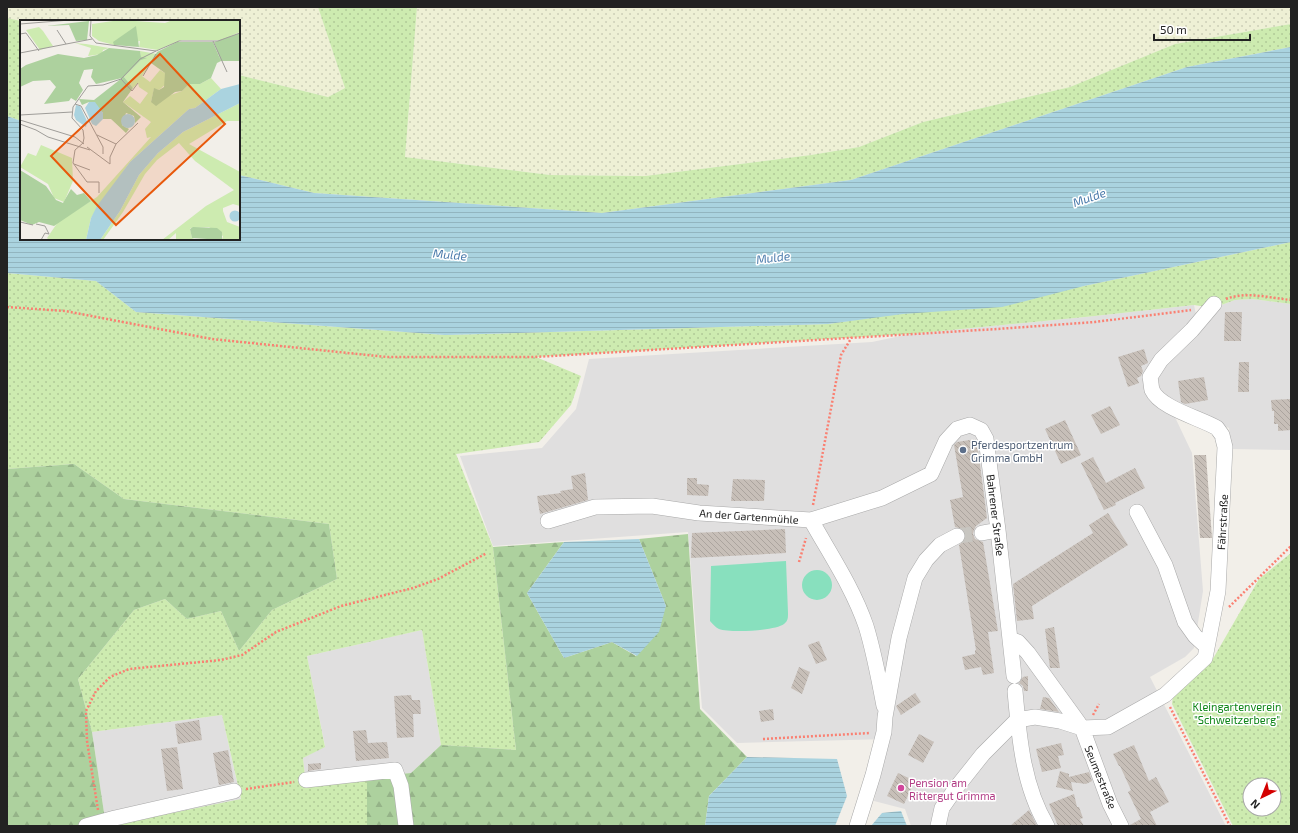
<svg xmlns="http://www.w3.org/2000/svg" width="1298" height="833" viewBox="0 0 1298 833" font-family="'Exo 2',sans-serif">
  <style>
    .residential { fill: #e0dfdf }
    .farmland { fill: url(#farmland-dots) }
    .grass { fill: url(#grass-dots); fill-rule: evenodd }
    .forest { fill: url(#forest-firs) }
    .pitch { fill: #88e0be }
    .water { fill: url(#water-rules) }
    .building { fill: url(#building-back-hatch) }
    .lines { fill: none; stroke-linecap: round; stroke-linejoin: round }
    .minor-tunnel { stroke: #c8c6c1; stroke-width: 15; stroke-dasharray: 15 8; stroke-linecap: butt }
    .minor-casing { stroke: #a9a9a9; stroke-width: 16 }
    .path { stroke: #fa8072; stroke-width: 2.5; stroke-dasharray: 2 2; stroke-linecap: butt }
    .minor { stroke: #fff; stroke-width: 15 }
    .service-dot { fill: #5c6f8a; stroke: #fff; stroke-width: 1.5 }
    .hotel-dot { fill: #d1479c; stroke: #fff; stroke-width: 1.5 }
    .labels { text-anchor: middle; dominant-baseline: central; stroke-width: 3; stroke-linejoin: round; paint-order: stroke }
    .service-label { font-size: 11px; fill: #4e5e75; stroke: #fff; text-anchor: start }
    .street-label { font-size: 11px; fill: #222; stroke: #fff }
    .park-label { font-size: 11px; fill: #0c8416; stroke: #fff }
    .hotel-label { font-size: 11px; fill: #b23c85; stroke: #fff; text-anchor: start }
    .water-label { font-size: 12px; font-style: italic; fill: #4a7aab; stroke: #fff }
    .inset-road { fill: none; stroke: #9f9d99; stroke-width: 1 }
    .view { fill: #e8590c; fill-opacity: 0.15; stroke: #e8590c; stroke-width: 2 }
    .inset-edge { fill: none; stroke: #222; stroke-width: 2 }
  </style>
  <defs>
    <pattern id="farmland-dots" width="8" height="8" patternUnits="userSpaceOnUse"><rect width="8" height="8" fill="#eef0d5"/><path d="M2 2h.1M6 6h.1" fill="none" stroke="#ccceb7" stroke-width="1.8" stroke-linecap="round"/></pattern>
    <pattern id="grass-dots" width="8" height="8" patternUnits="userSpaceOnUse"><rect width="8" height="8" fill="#cdebb0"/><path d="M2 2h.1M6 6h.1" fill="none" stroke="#b0c997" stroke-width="1.8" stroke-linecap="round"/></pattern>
    <pattern id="forest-firs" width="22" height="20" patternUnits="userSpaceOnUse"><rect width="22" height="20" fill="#add19e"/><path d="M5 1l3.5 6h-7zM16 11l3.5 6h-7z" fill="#95b388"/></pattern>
    <pattern id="water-rules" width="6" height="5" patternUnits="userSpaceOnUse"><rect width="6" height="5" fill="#aad3df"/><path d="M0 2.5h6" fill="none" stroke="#92b5bf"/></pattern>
    <pattern id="building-back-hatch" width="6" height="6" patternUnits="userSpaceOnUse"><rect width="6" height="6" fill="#c7bfb8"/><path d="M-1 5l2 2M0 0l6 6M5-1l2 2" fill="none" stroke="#aba49e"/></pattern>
  </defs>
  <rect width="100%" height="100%" fill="#f2efe9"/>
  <path class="residential" d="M 1252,299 L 1291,304 L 1291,450 L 1232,449 L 1229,428 L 1165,400 L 1155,378 L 1213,308 L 1235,300 Z
    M 1194,305 L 1197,319 L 1147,375 L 1173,413 L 1192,453 L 1203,591 L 1194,648 L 1185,657 L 1150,677 L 1226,826 L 911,826 L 905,809 L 874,801 L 888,739 L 737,743 L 702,708 L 688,532 L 493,546 L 460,456 L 542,448 L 576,409 L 589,359 L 872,342 L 910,334 L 1095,316 Z
    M 422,630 L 441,745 L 411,773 L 306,785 L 303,758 L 325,746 L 307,656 Z
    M 222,715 L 241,800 L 106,826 L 92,732 Z"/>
  <path class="farmland" d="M 7,7 L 318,7 L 345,88 L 328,97 L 239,75 L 239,21 L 21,21 L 7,18 Z
    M 417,7 L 1291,7 L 1291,24 L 1175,44 L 1070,87 L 923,122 L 859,147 L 811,155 L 645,176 L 550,175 L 405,157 Z"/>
  <path class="grass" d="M 318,7 L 417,7 L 405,157 L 550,175 L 645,176 L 811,155 L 859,147 L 923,122 L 1070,87 L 1175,44 L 1291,24 L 1291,47 L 1187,67 L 851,180 L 602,213 L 314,193 L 239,175 L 239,75 L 328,97 L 345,88 Z
    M 7,18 L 21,21 L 21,121 L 7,116 Z
    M 1291,242 L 1291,304 L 1252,299 L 1235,300 L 1213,308 L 1194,305 L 1095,316 L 910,334 L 536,357 L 581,376 L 571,405 L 539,442 L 456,454 L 493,547 L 516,750 L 441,745 L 422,630 L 307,656 L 325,747 L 303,758 L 306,785 L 367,777 L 367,826 L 108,826 L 241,799 L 222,715 L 92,732 L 78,679 L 134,610 L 165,599 L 187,619 L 221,611 L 239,651 L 272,610 L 337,579 L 329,524 L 124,499 L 74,464 L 7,469 L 7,273 L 96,281 L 136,312 L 445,335 L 828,324 L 1084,286 Z
    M 1291,553 L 1291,826 L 1233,826 L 1172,704 L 1173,695 L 1199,673 L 1214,657 L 1259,579 ZM 1250,785 L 1274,785 L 1274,809 L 1250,809 Z"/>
  <path class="forest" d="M 74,464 L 124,499 L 329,524 L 337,579 L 272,610 L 239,651 L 221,611 L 187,619 L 165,599 L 134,610 L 78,679 L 92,732 L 106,826 L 7,826 L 7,469 Z
    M 688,534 L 700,709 L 747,757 L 709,796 L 705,826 L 367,826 L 367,777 L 411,773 L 441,745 L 516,750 L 493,547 L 564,542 L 527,593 L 564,658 L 612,642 L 636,656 L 666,606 L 639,539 Z"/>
  <path class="pitch" d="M 786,561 L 788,613 C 788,618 788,621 784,624 C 775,631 730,633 719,629 C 716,628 713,624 710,621 L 711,566 Z
    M802 585a15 15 0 1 1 30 0a15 15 0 1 1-30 0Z"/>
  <path class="water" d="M 1291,47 L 1291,242 L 1084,286 L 1002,307 L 903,314 L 828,324 L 445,335 L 136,312 L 96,281 L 7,273 L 7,116 L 21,121 L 21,239 L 239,239 L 239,175 L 314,193 L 602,213 L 851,180 L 1187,67 Z
    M 639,539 L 666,606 L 659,632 L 637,656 L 612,642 L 564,658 L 527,593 L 564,542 Z
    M 747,757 L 837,759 L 847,796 L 835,826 L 705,826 L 709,796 Z
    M 901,811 L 907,826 L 871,826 L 882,813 Z"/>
  <path class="building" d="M 1225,312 L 1242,312 L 1241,341 L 1224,341 Z
    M 1144,349 L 1148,363 L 1141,366 L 1143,371 L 1141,376 L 1137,378 L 1139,383 L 1128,387 L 1118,357 Z
    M 1239,362 L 1249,362 L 1249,392 L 1238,392 Z
    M 1204,377 L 1208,400 L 1185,404 L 1181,402 L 1178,381 Z
    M 1291,399 L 1291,430 L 1278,431 L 1278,424 L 1274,424 L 1274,411 L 1272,411 L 1271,400 Z
    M 1110,406 L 1120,425 L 1101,434 L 1091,415 Z
    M 1065,420 L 1081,455 L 1061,464 L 1045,429 Z
    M 976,439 L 977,442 L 987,518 L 976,526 L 974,530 L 973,534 L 975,539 L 983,542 L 998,631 L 988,632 L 994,673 L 983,675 L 981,667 L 965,670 L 962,657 L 975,654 L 975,650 L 976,650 L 959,545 L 964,541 L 966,536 L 965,531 L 962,529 L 955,527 L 950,500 L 963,497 L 954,445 L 957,442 Z
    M 1194,455 L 1206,455 L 1212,538 L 1200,538 Z
    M 1093,457 L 1106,483 L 1135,468 L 1145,488 L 1115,503 L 1116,505 L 1104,510 L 1081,463 Z
    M 585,473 L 588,500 L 540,514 L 537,496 L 561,493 L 560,491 L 573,489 L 571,476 Z
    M 687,478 L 697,478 L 697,484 L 709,485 L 708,496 L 687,495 Z
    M 733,479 L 765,480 L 764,501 L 731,501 Z
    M 1108,513 L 1128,545 L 1032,606 L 1034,619 L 1017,621 L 1013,584 L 1093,533 L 1089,525 Z
    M 785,529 L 786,553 L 691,558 L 692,533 Z
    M 1054,627 L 1060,668 L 1050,668 L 1045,629 Z
    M 819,641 L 827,660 L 816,664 L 808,645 Z
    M 799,667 L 810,672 L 802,694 L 791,688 Z
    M 1028,676 L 1028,691 L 1024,691 L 1023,686 L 1019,683 L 1023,677 Z
    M 915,693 L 921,702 L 901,715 L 896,706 Z
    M 411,695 L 412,700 L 420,700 L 421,714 L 413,714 L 414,737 L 397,738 L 394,696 Z
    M 1043,697 L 1049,698 L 1059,712 L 1040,709 Z
    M 773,709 L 774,720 L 761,722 L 759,711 Z
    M 199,720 L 202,740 L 178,744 L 175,724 Z
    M 366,730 L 368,743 L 387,742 L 389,758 L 356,761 L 353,731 Z
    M 919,734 L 934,742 L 923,763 L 908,755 Z
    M 1061,743 L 1064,755 L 1058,756 L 1061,768 L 1042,772 L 1036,749 Z
    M 1134,745 L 1149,781 L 1156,777 L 1169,802 L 1150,812 L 1157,826 L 1130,826 L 1130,825 L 1141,819 L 1128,792 L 1131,790 L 1120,766 L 1119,766 L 1113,754 Z
    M 177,747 L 183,789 L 167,791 L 161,749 Z
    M 228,750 L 234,782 L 219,785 L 213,753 Z
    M 321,763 L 321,769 L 308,771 L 308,764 Z
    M 1060,771 L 1069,774 L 1069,777 L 1089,772 L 1092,781 L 1086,784 L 1071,782 L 1073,791 L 1056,787 Z
    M 898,773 L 915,781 L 904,804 L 887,796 Z
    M 1074,794 L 1077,807 L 1079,807 L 1083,818 L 1080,819 L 1084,826 L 1058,826 L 1049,804 Z
    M 1029,810 L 1037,826 L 1010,826 Z"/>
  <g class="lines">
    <path class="minor-tunnel" d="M 957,536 L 982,533"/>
    <g class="minor-casing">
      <path id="minor" d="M 1137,512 L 1165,565 L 1185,622 L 1195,636 L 1207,647
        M 811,520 C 830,554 853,588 866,626 C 874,652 879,679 884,706
        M 548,521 L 595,507 L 652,506 L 699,513 L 811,520 L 882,498 L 931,474 L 946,441 L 957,429 L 970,425 L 981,430 L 986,439 L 998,530 L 1014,676
        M 982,533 L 998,530
        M 1010,639 L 1018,642 L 1028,653 L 1078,722 L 1082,728 L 1110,804 L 1121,826
        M 1015,691 C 1019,737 1023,786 1047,826
        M 306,780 L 395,770 L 401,786 L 406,826
        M 86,826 L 115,818 L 234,791
        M 857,826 L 873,775 L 884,732 L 885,717 L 899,638 L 915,578 L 926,560 L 940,545 L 957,536
        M 938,826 L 942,808 L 956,788 L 983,754 L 1017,720 L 1035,717 L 1060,721 L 1082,728 L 1108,727 L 1165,695 L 1205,658 L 1218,591 L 1225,447 L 1222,435 L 1217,428 C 1200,418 1160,408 1152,390 C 1151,386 1151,381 1150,377 L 1161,360 L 1192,330 L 1214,304"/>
    </g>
    <path class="path" d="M 1226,299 C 1246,291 1270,298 1291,300
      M 7,307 L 65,311 L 212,339 L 387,357 L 535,357 L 997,329 L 1095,322 L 1191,310
      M 813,505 L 841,355 L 852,337
      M 799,562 L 806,538
      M 1229,607 L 1291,546
      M 1170,707 L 1230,826
      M 1093,715 L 1099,704
      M 763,739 L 870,733
      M 246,789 L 294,782
      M 98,810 L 87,741 L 86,711 L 96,691 L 110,677 L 129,669 L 221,660 L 242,655 L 276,632 L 341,606 L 413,588 L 438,579 L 487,553"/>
    <use href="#minor" class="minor"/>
  </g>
  <circle class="service-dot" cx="963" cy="450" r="4"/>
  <circle class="hotel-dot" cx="901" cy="788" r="4"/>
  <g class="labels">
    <g class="service-label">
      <text x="971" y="444">Pferdesportzentrum<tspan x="971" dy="13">Grimma GmbH</tspan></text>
    </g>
    <g class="street-label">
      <text transform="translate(996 515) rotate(83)">Bahrener Straße</text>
      <text transform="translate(749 516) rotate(4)">An der Gartenmühle</text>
      <text transform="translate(1222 522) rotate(-87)">Fährstraße</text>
      <text transform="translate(1101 777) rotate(68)">Seumestraße</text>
    </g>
    <g class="park-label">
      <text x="1237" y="706">Kleingartenverein<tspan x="1237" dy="13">"Schweitzerberg"</tspan></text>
    </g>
    <g class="hotel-label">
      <text x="909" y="782">Pension am<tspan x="909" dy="13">Rittergut Grimma</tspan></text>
    </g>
    <g class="water-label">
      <text transform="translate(1089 197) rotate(-19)">Mulde</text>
      <text transform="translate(450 254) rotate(5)">Mulde</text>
      <text transform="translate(773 257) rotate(-7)">Mulde</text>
    </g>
  </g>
  <g transform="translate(20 20)">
    <rect width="220" height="220" fill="#f2efe9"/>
    <path d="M 100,0 L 145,3 L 153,0 L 220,0 L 220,12 L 202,20 L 162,20 L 138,30 L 119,27 L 120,21 L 94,25 L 79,21 L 72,16 L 72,4 ZM 19,7 L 23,11 L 33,26 L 20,30 L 6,10 ZM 55,23 L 66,24 L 89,28 L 83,30 L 82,34 L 68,36 L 71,28 ZM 120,31 L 137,34 L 122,56 L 130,62 L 140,50 L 145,53 L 146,64 L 139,70 L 134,69 L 131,82 L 162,71 L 169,64 L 180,64 L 191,58 L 201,69 L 175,88 L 169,89 L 110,142 L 71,198 L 66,220 L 29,220 L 27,218 L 38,202 L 77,177 L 131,117 L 127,118 L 125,109 L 131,102 L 103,82 L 110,76 L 120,84 L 128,73 L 119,67 L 118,63 L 113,68 L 104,57 L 121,40 ZM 220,83 L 220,101 L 207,101 L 169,124 L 220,152 L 220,186 L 213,184 L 203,188 L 203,191 L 207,202 L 220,207 L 220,220 L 202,220 L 203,216 L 189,207 L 170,208 L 172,218 L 176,220 L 156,220 L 156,213 L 148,220 L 142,220 L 186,186 L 214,170 L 175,141 L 159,123 L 137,140 L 125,154 L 103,192 L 83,220 L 80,220 L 100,191 L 119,155 L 138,133 L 163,112 ZM 21,125 L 52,138 L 53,161 L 44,182 L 34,178 L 28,164 L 0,147 L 8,133 L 16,136 Z" fill="#cdebb0"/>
    <path d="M 69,1 L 67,20 L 56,21 L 49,5 L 26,6 ZM 116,6 L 119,27 L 94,25 L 93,22 ZM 220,13 L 220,41 L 201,41 L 194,22 ZM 157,22 L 193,22 L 201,41 L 197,43 L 191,58 L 180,64 L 169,64 L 162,71 L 155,72 L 136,86 L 131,82 L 134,68 L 139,70 L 144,67 L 145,53 L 131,43 L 137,32 ZM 89,28 L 120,31 L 121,37 L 127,38 L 121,40 L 104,57 L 113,68 L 103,82 L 121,97 L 115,103 L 114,96 L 106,93 L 102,105 L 109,109 L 106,113 L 91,99 L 83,99 L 83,93 L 69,82 L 62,85 L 59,79 L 74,80 L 102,58 L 76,64 L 71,57 L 73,49 L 64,50 L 59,63 L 63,70 L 56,81 L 51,78 L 49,81 L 24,84 L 36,67 L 30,60 L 13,61 L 0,67 L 0,49 L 6,45 L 38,34 L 64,38 L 77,35 ZM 0,150 L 26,166 L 36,180 L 43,183 L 51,169 L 57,175 L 64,173 L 71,181 L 34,206 L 19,202 L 12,205 L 0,200 ZM 173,207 L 197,208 L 202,212 L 202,220 L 172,218 L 170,209 Z" fill="#add19e"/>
    <path d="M 220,64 L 220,83 L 163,112 L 138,133 L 119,155 L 100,191 L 80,220 L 66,220 L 71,198 L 77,186 L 110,142 L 169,89 L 175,88 L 201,69 ZM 69,82 L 75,82 L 83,93 L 83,99 L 76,106 L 72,104 L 65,88 ZM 56,85 L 60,86 L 67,101 L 66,107 L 56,100 L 54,95 ZM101 101a7 7 0 1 1 14 0a7 7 0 1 1-14 0ZM209.5 196a5.5 5.5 0 1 1 11 0a5.5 5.5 0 1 1-11 0Z" fill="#aad3df"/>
    <path class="inset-road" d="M 71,0 L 70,16 L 76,23 L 136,31 L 159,21 L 198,21 L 220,13M 0,4 L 50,0M 37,10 L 46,24M 0,14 L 6,13 L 19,31M 193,21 L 207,52M 0,33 L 72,19M 123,56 L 136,34M 101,59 L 112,71 L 118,63M 55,84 L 61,86 L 83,127 L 83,134M 0,95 L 52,92M 0,100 L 55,117 L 64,124M 0,104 L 16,110 L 28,117 L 70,130M 77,115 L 96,124M 67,127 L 90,144 L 90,137 L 96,124 L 118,103M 54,144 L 70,150M 79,173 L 79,162 L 67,162 L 53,143 L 55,130 L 63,123 L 64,118 L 63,110 L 52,98 L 53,87 L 68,66 L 83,65 L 101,59 L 120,39 L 136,31M 0,202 L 13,205M 16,204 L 25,206 L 29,214M 21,220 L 25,213 L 29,214"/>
    <path class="view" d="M 140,34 L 205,104 L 96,205 L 31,136 Z"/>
    <rect width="220" height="220" class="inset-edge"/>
  </g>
  <rect width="1298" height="833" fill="none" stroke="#222222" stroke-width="16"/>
  <g transform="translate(1262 797) rotate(223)"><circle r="19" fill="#ffffff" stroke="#a7a7a7"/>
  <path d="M0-3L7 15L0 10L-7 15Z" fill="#d40000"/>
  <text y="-6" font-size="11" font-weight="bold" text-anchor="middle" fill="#222222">N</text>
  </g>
  <path d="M1154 34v6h96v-6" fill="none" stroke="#222222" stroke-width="2"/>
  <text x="1160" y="34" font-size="12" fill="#222222" stroke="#ffffff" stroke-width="3" paint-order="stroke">50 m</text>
</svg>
